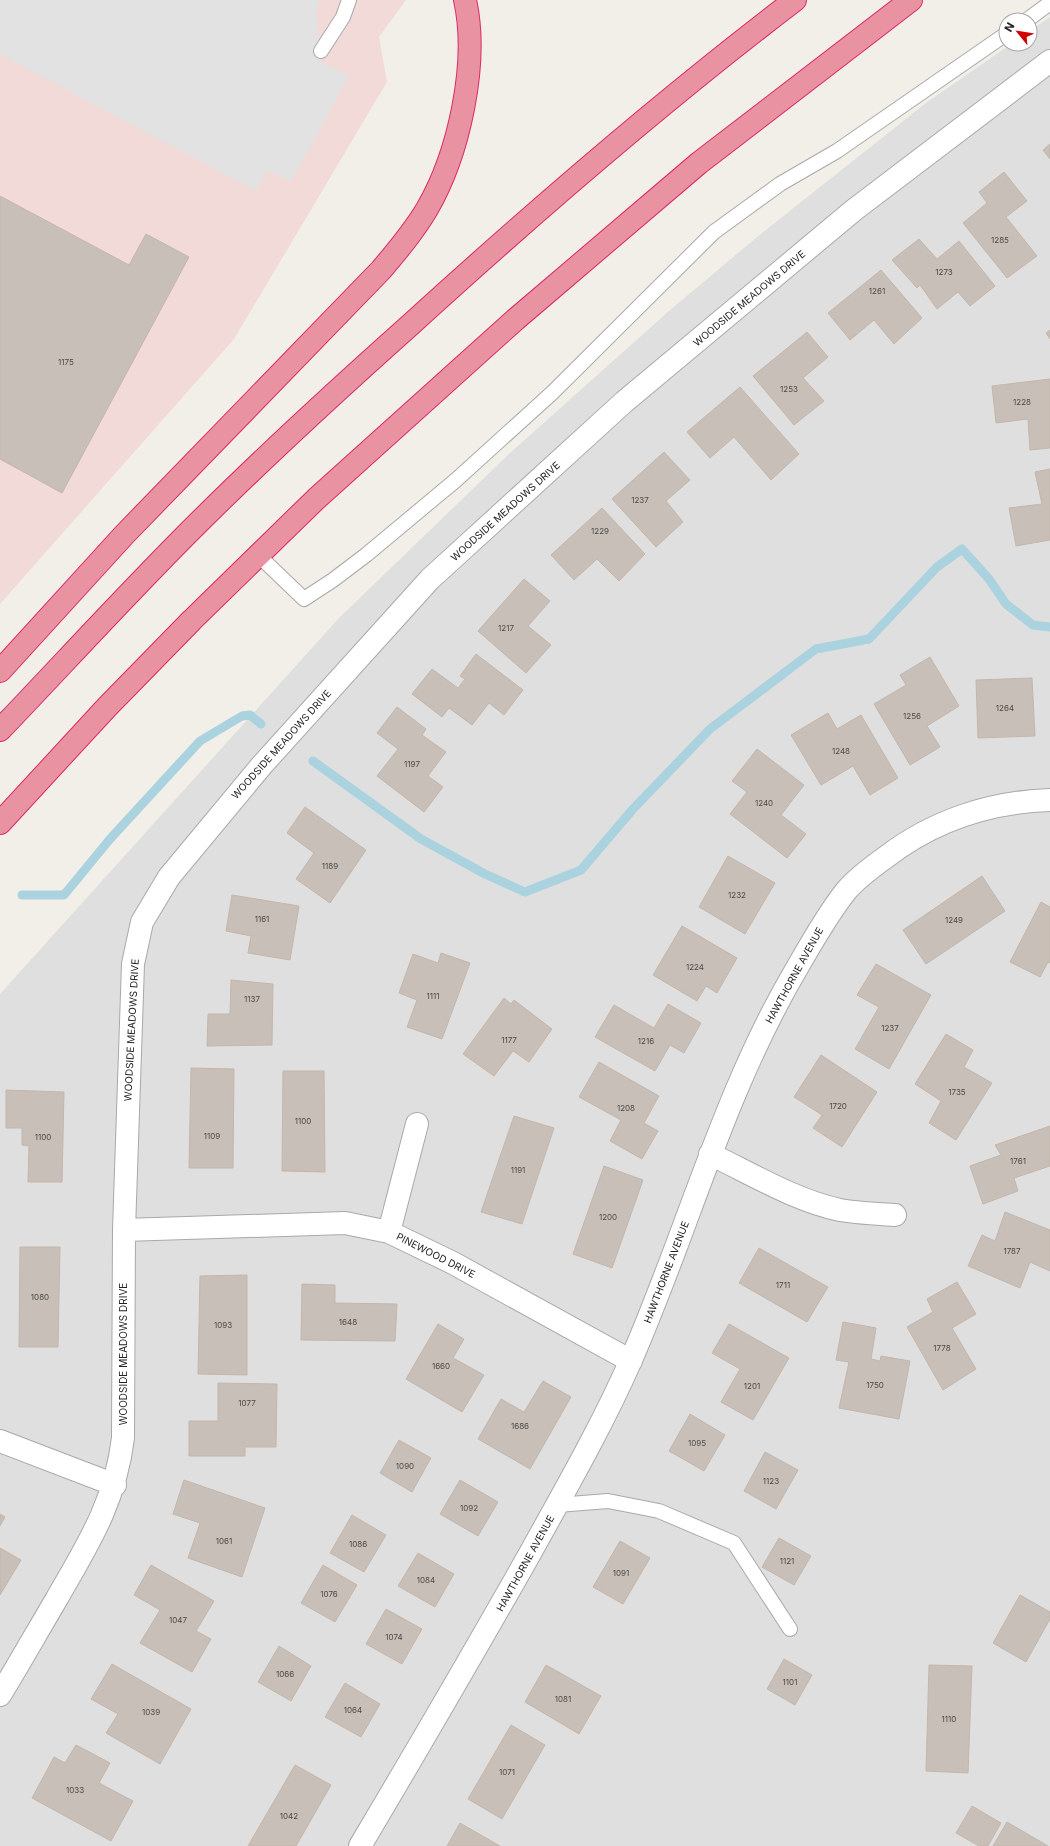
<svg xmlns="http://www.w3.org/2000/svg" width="1050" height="1846" viewBox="0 0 1050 1846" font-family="Inter,sans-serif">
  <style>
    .residential { fill: #e0dfdf }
    .commercial { fill: #f2dad9 }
    .parking { fill: #e2e2e2 }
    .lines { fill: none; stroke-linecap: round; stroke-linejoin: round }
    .stream { stroke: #aad3df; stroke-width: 9 }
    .building { fill: #c7bfb8; stroke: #c4b6ab }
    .service-casing { stroke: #a9a9a9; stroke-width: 16 }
    .minor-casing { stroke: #a9a9a9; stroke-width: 24 }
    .motorway-casing { stroke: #dc2a67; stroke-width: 24 }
    .service { stroke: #fff; stroke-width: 14 }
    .minor { stroke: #fff; stroke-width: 22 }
    .motorway { stroke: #e892a2; stroke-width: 22 }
    .labels { text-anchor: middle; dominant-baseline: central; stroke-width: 3; stroke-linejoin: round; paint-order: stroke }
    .number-label { font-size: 8px; fill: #4b4948 }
    .street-label { font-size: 10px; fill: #222; stroke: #fff }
  </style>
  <rect width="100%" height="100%" fill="#f2efe9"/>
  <path class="residential" d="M 1050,17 L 1050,1846 L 0,1846 L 0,994 L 339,618 L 510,453 L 669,311 L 757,237 L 926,103 L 1011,44 L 1030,44 L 1030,31 Z"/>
  <path class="commercial" d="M 0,0 L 406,0 L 379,37 L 387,82 L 234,339 L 0,604 Z"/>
  <path class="parking" d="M 0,0 L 319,0 L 316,15 L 322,62 L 349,76 L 291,182 L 268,170 L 256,191 L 0,54 Z"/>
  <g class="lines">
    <path class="stream" d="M 313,761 L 421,839 L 485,874 L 525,892 L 581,870 L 633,809 L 710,729 L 816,649 L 869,639 L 937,567 L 962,549 L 989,579 L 1006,604 L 1033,625 L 1050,627
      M 22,895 L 64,895 L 110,839 L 200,741 L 242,716 L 250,715 L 261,724"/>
  </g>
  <path class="building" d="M 1050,144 L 1050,159 L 1043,150 Z
    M 1004,172 L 1027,201 L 1006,217 L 1037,256 L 1007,278 L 963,223 L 987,203 L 979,192 Z
    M 0,196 L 129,265 L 146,234 L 189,257 L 62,493 L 0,459 Z
    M 919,239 L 937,259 L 959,241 L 995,286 L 970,306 L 958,292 L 937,309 L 920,285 L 917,288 L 892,260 Z
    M 881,270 L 922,318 L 894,344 L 874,320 L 850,340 L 828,313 Z
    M 1050,330 L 1050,339 L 1046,333 Z
    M 807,332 L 828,357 L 803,378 L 824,401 L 794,425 L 753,376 Z
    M 1050,379 L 1050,448 L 1030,450 L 1028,419 L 996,423 L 992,386 Z
    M 740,387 L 799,454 L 771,480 L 734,437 L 710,458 L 687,432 Z
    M 664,452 L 690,480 L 666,501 L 683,522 L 656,547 L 612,499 Z
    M 1050,469 L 1050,540 L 1016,546 L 1009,508 L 1042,504 L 1035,472 Z
    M 602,508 L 645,554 L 619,581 L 597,559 L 574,580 L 551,555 Z
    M 524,579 L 550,601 L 528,626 L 551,645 L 526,673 L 478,631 Z
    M 476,654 L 523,690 L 504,715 L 489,703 L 472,725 L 449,708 L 442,717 L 412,694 L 432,669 L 458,688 L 465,679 L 460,676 Z
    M 930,657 L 959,706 L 927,726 L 940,747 L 910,765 L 874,704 L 906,685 L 900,675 Z
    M 1032,678 L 1035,736 L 978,738 L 976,680 Z
    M 397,707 L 426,729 L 422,735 L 446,752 L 428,776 L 443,787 L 424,812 L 377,776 L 398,749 L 377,733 Z
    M 828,713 L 837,729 L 861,715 L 898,778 L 870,795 L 853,766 L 821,785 L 791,735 Z
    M 757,749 L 804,785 L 781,815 L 806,834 L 787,858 L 730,814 L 747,792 L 732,781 Z
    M 305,807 L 366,850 L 330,903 L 296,879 L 314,853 L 287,833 Z
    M 728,856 L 775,883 L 745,934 L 699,907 Z
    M 982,876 L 1005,911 L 926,964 L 903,930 Z
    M 232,895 L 299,906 L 290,960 L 248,953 L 251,936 L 226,931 Z
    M 1041,902 L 1050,907 L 1050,963 L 1048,962 L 1040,977 L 1010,962 Z
    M 682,926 L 737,958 L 717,993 L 706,986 L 697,1001 L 653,975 Z
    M 441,953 L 470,963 L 442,1039 L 407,1027 L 417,1000 L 399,993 L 413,954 L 438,963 Z
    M 876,964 L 931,995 L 889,1069 L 855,1049 L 879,1007 L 857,995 Z
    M 231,980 L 273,984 L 272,1045 L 207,1046 L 208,1014 L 230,1014 Z
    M 504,998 L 511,1004 L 514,1000 L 552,1029 L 529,1062 L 513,1051 L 494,1076 L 463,1054 Z
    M 668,1004 L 701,1023 L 684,1053 L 670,1045 L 655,1071 L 595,1037 L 614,1005 L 654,1028 Z
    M 946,1034 L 973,1050 L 964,1067 L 992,1083 L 956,1140 L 929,1123 L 941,1101 L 915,1084 Z
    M 821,1055 L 877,1092 L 842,1147 L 813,1128 L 822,1115 L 794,1097 Z
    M 599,1062 L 659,1096 L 644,1123 L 658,1131 L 642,1159 L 610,1141 L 621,1120 L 579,1097 Z
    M 191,1068 L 234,1069 L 233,1168 L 189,1168 Z
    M 283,1071 L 324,1071 L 325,1172 L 282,1171 Z
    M 6,1090 L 64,1092 L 62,1182 L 28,1182 L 29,1146 L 22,1145 L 22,1128 L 6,1128 Z
    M 514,1116 L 554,1128 L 522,1224 L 481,1212 Z
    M 1050,1126 L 1050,1166 L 1014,1178 L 1018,1191 L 983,1204 L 970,1166 L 1001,1155 L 995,1145 Z
    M 604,1166 L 643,1180 L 612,1268 L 573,1254 Z
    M 1005,1212 L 1050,1230 L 1050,1271 L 1030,1262 L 1020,1288 L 968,1266 L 982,1235 L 995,1241 Z
    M 20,1247 L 60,1247 L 58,1347 L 19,1347 Z
    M 759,1248 L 828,1287 L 807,1322 L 739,1283 Z
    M 247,1275 L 247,1375 L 198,1374 L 200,1276 Z
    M 957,1282 L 976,1314 L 952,1328 L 976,1369 L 943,1390 L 907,1327 L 933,1312 L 927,1299 Z
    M 302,1284 L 335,1285 L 335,1303 L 397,1304 L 395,1341 L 301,1340 Z
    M 843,1322 L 876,1328 L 871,1359 L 880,1361 L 881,1356 L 910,1361 L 899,1419 L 839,1408 L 849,1362 L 836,1360 Z
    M 438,1324 L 464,1339 L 453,1358 L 484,1375 L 462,1412 L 406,1379 Z
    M 729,1324 L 789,1358 L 753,1420 L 721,1402 L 740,1369 L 712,1353 Z
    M 543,1381 L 571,1397 L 530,1469 L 478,1439 L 501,1399 L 524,1412 Z
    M 218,1383 L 277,1384 L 276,1447 L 245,1447 L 245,1456 L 189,1456 L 189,1421 L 218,1421 Z
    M 690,1414 L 725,1435 L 704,1471 L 669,1451 Z
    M 399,1440 L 431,1458 L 412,1492 L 380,1473 Z
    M 765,1452 L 798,1470 L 776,1509 L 744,1491 Z
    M 184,1480 L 265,1508 L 242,1577 L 188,1558 L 200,1523 L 173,1514 Z
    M 460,1480 L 498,1502 L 478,1536 L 440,1514 Z
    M 0,1514 L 5,1517 L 0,1526 Z
    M 352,1515 L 386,1535 L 364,1572 L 330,1553 Z
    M 779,1538 L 811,1556 L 794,1585 L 762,1567 Z
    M 620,1541 L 650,1558 L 623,1604 L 593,1587 Z
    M 0,1548 L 21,1560 L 0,1595 Z
    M 418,1553 L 454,1574 L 435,1607 L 398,1586 Z
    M 151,1565 L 214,1601 L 196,1631 L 211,1639 L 192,1672 L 140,1643 L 160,1610 L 134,1595 Z
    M 323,1565 L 357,1585 L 335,1622 L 301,1603 Z
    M 1020,1595 L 1050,1612 L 1050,1619 L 1026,1662 L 993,1643 Z
    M 386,1609 L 422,1629 L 402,1664 L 366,1644 Z
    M 279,1646 L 311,1666 L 291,1701 L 258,1682 Z
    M 784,1659 L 812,1675 L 795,1705 L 767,1689 Z
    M 112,1664 L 191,1709 L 160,1764 L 106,1733 L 118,1714 L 91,1699 Z
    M 546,1665 L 601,1696 L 579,1734 L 525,1702 Z
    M 929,1665 L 972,1666 L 968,1773 L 926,1771 Z
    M 345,1683 L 380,1704 L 361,1737 L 325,1717 Z
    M 511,1725 L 545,1745 L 502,1819 L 468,1799 Z
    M 76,1745 L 110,1763 L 99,1783 L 133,1801 L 111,1841 L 32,1798 L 54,1757 L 65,1763 Z
    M 295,1765 L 331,1785 L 296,1846 L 248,1846 Z
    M 972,1806 L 1001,1823 L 988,1846 L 979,1846 L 956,1833 Z
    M 1007,1822 L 1048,1846 L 993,1846 Z
    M 460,1823 L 500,1846 L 447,1846 Z"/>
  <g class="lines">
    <g class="service-casing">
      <path id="service" d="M 1027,20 L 1050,3
        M 321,51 L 343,17 L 349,0
        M 258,555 L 304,599 L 333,580 L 366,555 L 456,480 L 552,393 L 714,232 L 780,184 L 837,151 L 1006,34
        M 557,1505 L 608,1501 L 659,1511 L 734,1543 L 790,1629"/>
    </g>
    <g class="minor-casing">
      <path id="minor" d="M 710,1154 C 752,1174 794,1200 840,1210 C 858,1213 876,1214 895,1215
        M 124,1230 L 345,1223 L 389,1232 L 453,1263 L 631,1361
        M 389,1232 L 417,1124
        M 0,1441 L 115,1485
        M 0,1695 C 19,1664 37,1632 56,1600 C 88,1544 115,1503 123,1438 L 124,1230 L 133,964 L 142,922 L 169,877 L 262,765 L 430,579 L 624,402 L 854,210 L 1050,61
        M 360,1846 C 417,1750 473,1654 528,1557 C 564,1492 601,1428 631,1360 C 688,1230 724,1091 797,968 C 812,942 827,915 846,891 C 857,878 872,867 886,857 C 933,821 990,802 1050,800"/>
    </g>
    <g class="motorway-casing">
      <path id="motorway" d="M 0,671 L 124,535 L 381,270 C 398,250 414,231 427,209 C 459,154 479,63 465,0
        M 0,730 C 64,663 126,595 191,530 C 262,459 335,392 409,326 C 534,212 661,102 795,0
        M 0,823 L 107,707 L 192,620 L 316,499 L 516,319 L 699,163 L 911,0"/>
    </g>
    <use href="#service" class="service"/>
    <use href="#minor" class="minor"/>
    <use href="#motorway" class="motorway"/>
  </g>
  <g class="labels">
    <g class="number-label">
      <text x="1000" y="240">1285</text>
      <text x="944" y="272">1273</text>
      <text x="877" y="291">1261</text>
      <text x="66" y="362">1175</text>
      <text x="789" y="389">1253</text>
      <text x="1022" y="402">1228</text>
      <text x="640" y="500">1237</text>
      <text x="600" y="531">1229</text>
      <text x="506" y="628">1217</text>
      <text x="1005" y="708">1264</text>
      <text x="912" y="716">1256</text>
      <text x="841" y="751">1248</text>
      <text x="412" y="764">1197</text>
      <text x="764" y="803">1240</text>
      <text x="330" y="866">1189</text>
      <text x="737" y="895">1232</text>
      <text x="262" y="919">1161</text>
      <text x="954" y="920">1249</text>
      <text x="695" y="967">1224</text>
      <text x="433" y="996">1111</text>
      <text x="252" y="999">1137</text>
      <text x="890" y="1028">1237</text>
      <text x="509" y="1040">1177</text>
      <text x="646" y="1041">1216</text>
      <text x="957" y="1092">1735</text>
      <text x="838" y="1106">1720</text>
      <text x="626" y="1108">1208</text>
      <text x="303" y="1121">1100</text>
      <text x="212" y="1136">1109</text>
      <text x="43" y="1137">1100</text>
      <text x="1018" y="1161">1761</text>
      <text x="518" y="1170">1191</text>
      <text x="608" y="1217">1200</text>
      <text x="1012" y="1251">1787</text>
      <text x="783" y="1285">1711</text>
      <text x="40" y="1297">1080</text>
      <text x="348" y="1322">1648</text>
      <text x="223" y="1325">1093</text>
      <text x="942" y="1348">1778</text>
      <text x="441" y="1366">1660</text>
      <text x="875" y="1385">1750</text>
      <text x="752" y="1386">1201</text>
      <text x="247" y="1403">1077</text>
      <text x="520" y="1426">1686</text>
      <text x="697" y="1443">1095</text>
      <text x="405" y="1466">1090</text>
      <text x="771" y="1481">1123</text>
      <text x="469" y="1508">1092</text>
      <text x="224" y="1541">1061</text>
      <text x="358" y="1544">1086</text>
      <text x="787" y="1561">1121</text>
      <text x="621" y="1573">1091</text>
      <text x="426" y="1580">1084</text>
      <text x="329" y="1594">1076</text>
      <text x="178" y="1620">1047</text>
      <text x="394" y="1637">1074</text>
      <text x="285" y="1674">1066</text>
      <text x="790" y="1682">1101</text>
      <text x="563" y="1699">1081</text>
      <text x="353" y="1710">1064</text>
      <text x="151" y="1712">1039</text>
      <text x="949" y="1719">1110</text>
      <text x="507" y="1772">1071</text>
      <text x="75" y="1790">1033</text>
      <text x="289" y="1816">1042</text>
    </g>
    <g class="street-label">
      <text transform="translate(749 298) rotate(-40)">WOODSIDE MEADOWS DRIVE</text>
      <text transform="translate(505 511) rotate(-42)">WOODSIDE MEADOWS DRIVE</text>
      <text transform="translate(281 744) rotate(-48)">WOODSIDE MEADOWS DRIVE</text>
      <text transform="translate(794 975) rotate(-61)">HAWTHORNE AVENUE</text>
      <text transform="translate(131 1030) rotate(-87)">WOODSIDE MEADOWS DRIVE</text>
      <text transform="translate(436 1255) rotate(27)">PINEWOOD DRIVE</text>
      <text transform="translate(666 1272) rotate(-69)">HAWTHORNE AVENUE</text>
      <text transform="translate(123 1354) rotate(-90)">WOODSIDE MEADOWS DRIVE</text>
      <text transform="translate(525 1563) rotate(-61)">HAWTHORNE AVENUE</text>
    </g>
  </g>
  <g transform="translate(1018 32) rotate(300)"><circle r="19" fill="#ffffff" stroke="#a7a7a7"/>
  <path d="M0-3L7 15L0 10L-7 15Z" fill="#d40000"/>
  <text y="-6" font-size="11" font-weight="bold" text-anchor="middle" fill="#222222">N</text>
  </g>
</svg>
